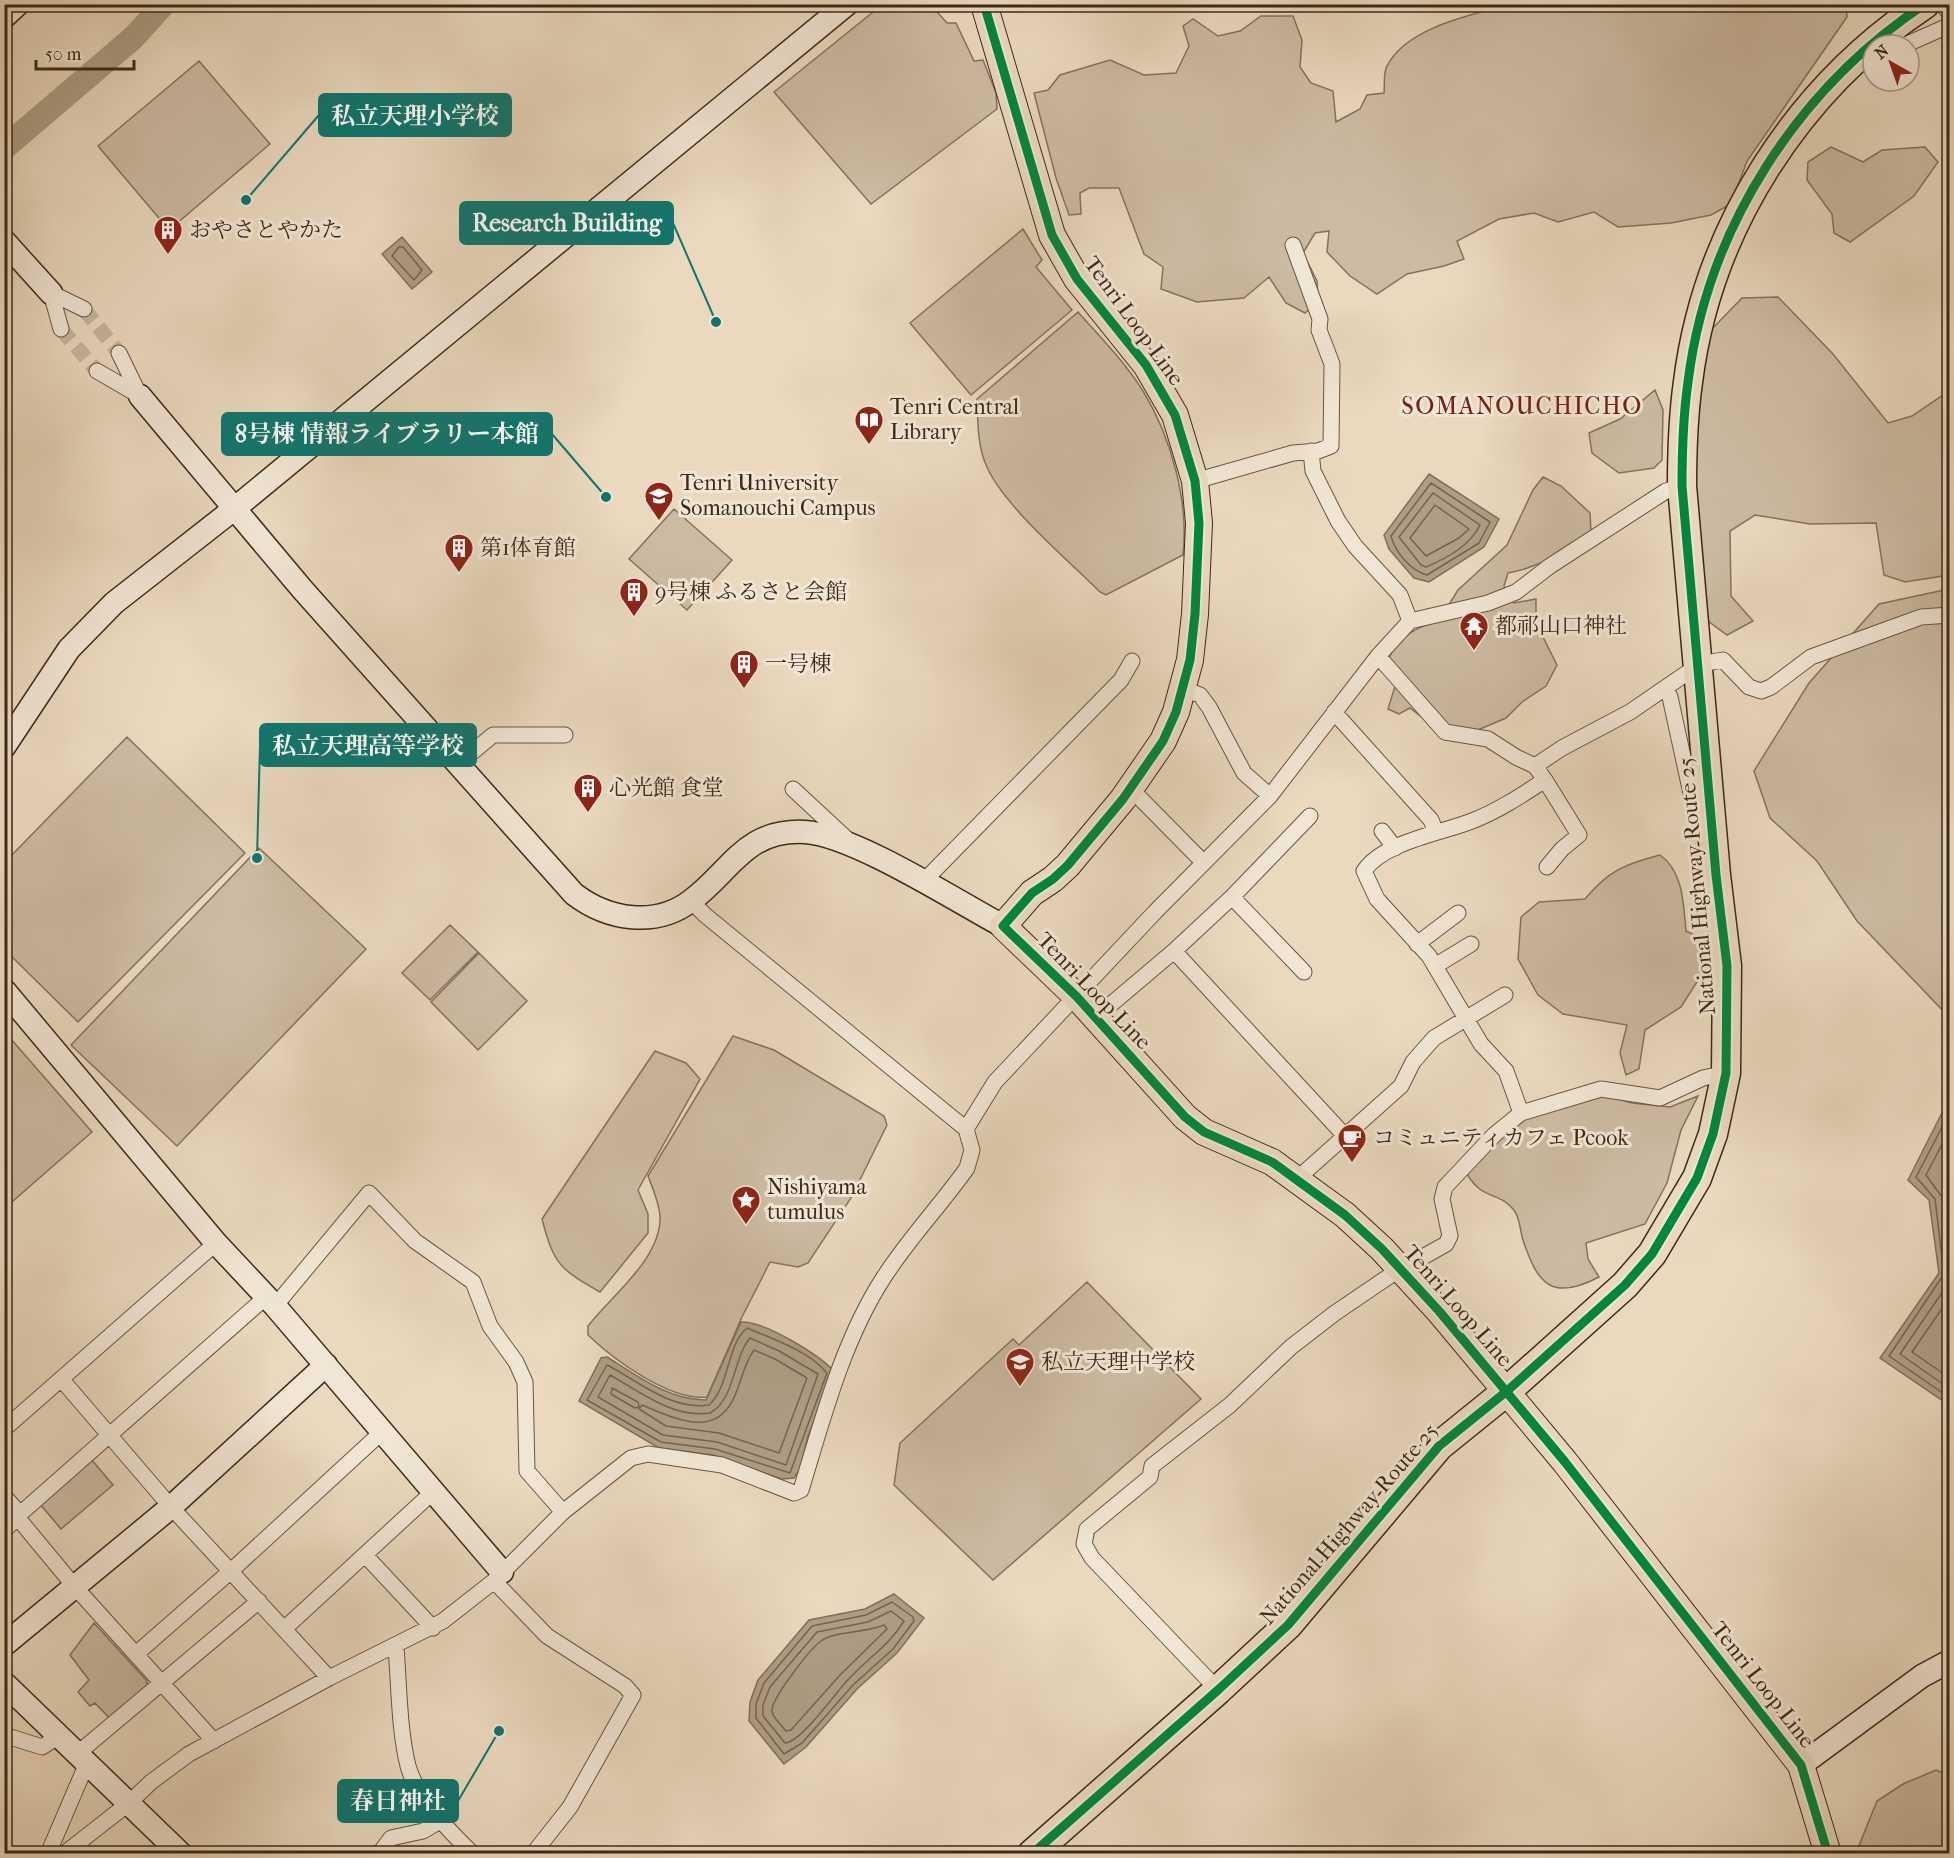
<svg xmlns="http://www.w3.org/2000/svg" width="1954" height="1858" viewBox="0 0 1954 1858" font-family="'IM FELL French Canon','Noto Serif JP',serif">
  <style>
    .green { fill: #ccbba3; stroke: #84725e; stroke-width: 1.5 }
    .water { fill: #ae9e86; stroke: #80705a; stroke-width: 1.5 }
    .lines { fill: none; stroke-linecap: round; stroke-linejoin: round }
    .shore { stroke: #74644f; stroke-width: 1.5 }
    .river { stroke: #ae9e86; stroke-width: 24 }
    .street-tunnel { stroke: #c7b69e; stroke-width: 15; stroke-dasharray: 15 8; stroke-linecap: butt }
    .street-casing { stroke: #675642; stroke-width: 17 }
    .secondary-casing { stroke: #3b2a18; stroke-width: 25 }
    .primary-casing { stroke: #3b2a18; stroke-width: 28 }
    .highway-casing { stroke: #3b2a18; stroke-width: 31 }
    .street { stroke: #f1e6d5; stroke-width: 15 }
    .secondary { stroke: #f1e6d5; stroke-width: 22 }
    .primary { stroke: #ead9bf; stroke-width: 26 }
    .highway { stroke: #ead9bf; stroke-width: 28 }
    .cycleway-casing { stroke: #f1e6d5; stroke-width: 13 }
    .cycleway { stroke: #00873e; stroke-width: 9 }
    .labels { text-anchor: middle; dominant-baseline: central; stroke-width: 6; stroke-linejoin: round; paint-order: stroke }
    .poi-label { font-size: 22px; fill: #3b2a18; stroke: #f1e6d5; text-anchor: start }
    .street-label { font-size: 22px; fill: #3b2a18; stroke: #f1e6d5 }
    .neighbourhood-label { font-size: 24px; letter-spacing: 1.5px; fill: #7a1f14; stroke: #f1e6d5 }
    .leader { fill: none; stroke: #0f766e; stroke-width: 2 }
    .callout-dot { fill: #0f766e; stroke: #f1e6d5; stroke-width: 2 }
    .callout { fill: #0f766e; stroke: #0f766e; stroke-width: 2 }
    .callout-label { font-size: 24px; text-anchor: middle; font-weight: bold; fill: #fff }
  </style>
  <rect width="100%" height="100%" fill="#ead9bf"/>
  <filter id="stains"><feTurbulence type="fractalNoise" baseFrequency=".00333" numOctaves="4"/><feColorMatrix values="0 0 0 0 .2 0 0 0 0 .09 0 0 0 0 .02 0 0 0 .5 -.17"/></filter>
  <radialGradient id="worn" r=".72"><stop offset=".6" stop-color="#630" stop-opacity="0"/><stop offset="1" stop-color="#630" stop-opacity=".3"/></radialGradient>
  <path class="green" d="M 883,4 L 931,5 L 947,23 L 956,23 L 974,61 L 983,60 L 996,93 L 997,109 L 871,204 L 774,92 Z
    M 1846,4 L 1847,17 L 1747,161 L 1731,204 L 1711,215 L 1671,223 L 1618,227 L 1594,212 L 1558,222 L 1534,213 L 1499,219 L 1457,241 L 1464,259 L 1444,266 L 1407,274 L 1377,294 L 1350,276 L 1327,252 L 1329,231 L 1315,233 L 1303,253 L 1317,281 L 1318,301 L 1305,313 L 1286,303 L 1269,277 L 1244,298 L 1197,302 L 1161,289 L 1163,267 L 1144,254 L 1119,188 L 1089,188 L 1080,193 L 1081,214 L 1069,215 L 1056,178 L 1034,93 L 1048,90 L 1060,75 L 1110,60 L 1144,75 L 1176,73 L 1189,46 L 1183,26 L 1193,19 L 1218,36 L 1240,31 L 1261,16 L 1293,16 L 1302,40 L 1300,67 L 1311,83 L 1333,91 L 1336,122 L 1360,109 L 1367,95 L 1384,93 C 1385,85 1383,72 1387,66 C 1406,28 1470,15 1508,5 Z
    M 199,61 L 270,144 L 169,230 L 98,146 Z
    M 1831,147 L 1863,162 L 1882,150 L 1925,147 L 1938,162 L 1914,196 L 1850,242 L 1834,233 L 1832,214 L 1807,180 L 1808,162 Z
    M 1023,229 L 1042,260 L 1036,267 L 1072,310 L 971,395 L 910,323 Z
    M 1778,297 L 1833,354 L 1888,423 L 1912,416 L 1949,391 L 1949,575 L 1905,582 L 1884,575 L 1876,523 L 1810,524 L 1755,515 L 1730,531 L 1731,596 L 1753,621 L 1727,635 L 1708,621 L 1691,497 L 1695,398 L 1708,333 L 1742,298 Z
    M 1078,312 C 1100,337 1125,362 1143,391 C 1171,437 1189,501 1183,555 L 1106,595 L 1100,592 C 1068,560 1004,506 987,467 C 977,446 978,421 977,399 Z
    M 1655,390 L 1663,410 L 1662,460 L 1654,468 L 1619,473 L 1592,453 L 1589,433 L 1620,419 Z
    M 1543,477 L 1561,486 L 1590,513 L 1591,532 C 1565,551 1541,567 1508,573 L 1504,586 L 1514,603 L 1536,599 L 1536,623 L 1557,665 L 1546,686 L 1522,702 L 1506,718 L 1466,735 L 1437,729 L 1410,708 L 1399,714 L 1388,709 L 1396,683 L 1385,671 C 1391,642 1411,628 1439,621 L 1458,590 L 1507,545 L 1533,490 Z
    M 674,509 L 732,560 L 687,610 L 629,559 Z
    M 1949,589 L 1949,1017 L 1857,921 L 1817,861 L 1770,818 L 1754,771 L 1809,683 L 1879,604 Z
    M 127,737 L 245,853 L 78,1022 L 5,950 L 5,862 Z
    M 259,848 L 366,949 L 177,1146 L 71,1045 Z
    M 1660,855 C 1684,872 1683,904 1686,931 L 1705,940 L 1700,977 L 1681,1007 L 1645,1030 L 1639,1069 L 1626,1075 L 1620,1053 L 1627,1025 L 1563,1014 L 1538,995 L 1518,959 L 1521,917 L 1539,902 L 1585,899 C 1608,871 1625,864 1660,855 Z
    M 450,925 L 478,952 L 430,1000 L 402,973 Z
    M 479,953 L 527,1001 L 478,1050 L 431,1002 Z
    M 4,1031 L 92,1132 L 5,1208 L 4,1208 Z
    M 733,1036 L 774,1050 L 884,1116 L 887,1125 L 851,1198 L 808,1263 L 798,1267 L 770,1262 L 742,1317 L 707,1397 C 670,1401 614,1360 588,1335 L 588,1326 C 612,1295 662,1258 660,1216 C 659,1202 653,1189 648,1176 Z
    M 655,1051 L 686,1063 L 700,1079 L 638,1190 L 648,1214 L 648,1233 L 600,1292 C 560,1269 554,1265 542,1219 Z
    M 1608,1096 L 1632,1103 L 1670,1107 L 1698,1096 L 1681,1130 L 1667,1183 L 1645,1224 L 1586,1243 L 1588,1259 L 1599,1277 C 1553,1301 1538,1286 1523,1240 C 1520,1231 1520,1216 1513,1209 C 1498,1191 1483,1201 1467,1174 L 1515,1122 L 1583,1100 Z
    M 1087,1282 L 1201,1399 L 993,1580 L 894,1485 L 900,1443 L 1013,1339 L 1019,1345 Z
    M 91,1459 L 113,1485 L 61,1529 L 40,1504 Z
    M 94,1623 L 147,1681 L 147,1692 L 113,1722 L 95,1703 L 90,1706 L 78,1692 L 89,1680 L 70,1655 Z
    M 1936,1770 L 1949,1776 L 1949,1853 L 1856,1853 L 1877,1801 L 1903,1784 Z"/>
  <path class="water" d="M 402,237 L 432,272 L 412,289 L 382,254 Z
    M 1429,474 L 1499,519 L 1484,547 L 1429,582 L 1414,578 L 1389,549 L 1384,535 Z
    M 1949,1099 L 1949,1405 L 1880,1358 L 1939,1273 L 1929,1200 L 1908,1180 Z
    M 741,1322 C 765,1321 819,1355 835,1372 L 808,1436 L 800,1469 L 794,1478 L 782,1479 L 713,1455 L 659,1448 L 579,1401 L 601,1358 L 607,1357 C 637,1376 669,1400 706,1400 Z
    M 894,1594 L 924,1618 L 897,1653 L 857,1689 L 806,1747 L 784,1764 L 749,1721 L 750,1702 L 758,1680 L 809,1620 L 865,1609 Z"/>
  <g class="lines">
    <path class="shore" d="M 399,247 L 403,247 L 422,270 L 414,280 L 392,256 Z
      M 1431,483 L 1490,522 L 1479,543 L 1427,575 C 1411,571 1395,552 1391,536 Z
      M 1433,493 L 1480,525 C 1470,546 1447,558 1426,567 L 1421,565 L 1399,537 Z
      M 1435,505 L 1469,529 L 1459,538 L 1426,556 L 1410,538 Z
      M 1950,1112 L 1916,1177 L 1935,1199 L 1944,1274 L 1889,1356 L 1950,1398
      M 1950,1129 L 1926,1175 L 1942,1197 L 1950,1251
      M 1950,1281 L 1900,1354 L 1950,1389
      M 1950,1297 L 1912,1352 L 1950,1378
      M 747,1328 C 773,1339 809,1351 827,1373 L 790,1473 L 715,1449 L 661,1442 L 587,1400 L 607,1365 C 637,1380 671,1411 709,1405 C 729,1388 727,1344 747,1328 Z
      M 750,1338 L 779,1351 L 818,1374 L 786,1465 L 717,1442 L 663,1435 L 598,1397 L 610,1375 C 639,1391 674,1419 710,1413 C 735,1400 733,1358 750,1338 Z
      M 754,1350 L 775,1359 L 807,1378 L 779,1453 L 719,1433 L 666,1426 L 639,1409 L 642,1405 C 678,1420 718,1440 736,1393 C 742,1378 745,1362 754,1350 Z
      M 612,1388 L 638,1402 L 639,1407 L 635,1408 L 611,1394 Z
      M 892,1602 L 913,1617 L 914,1621 L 893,1649 L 853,1685 L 802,1743 L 784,1754 L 756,1718 L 756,1704 L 764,1683 L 812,1626 L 866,1615 Z
      M 891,1611 L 904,1621 C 889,1646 865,1660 846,1682 C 834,1695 801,1742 785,1743 L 763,1716 L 763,1705 L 770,1687 L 817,1632 L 868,1622 Z
      M 884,1625 L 887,1629 L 841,1674 L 791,1730 L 786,1731 C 782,1726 774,1719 772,1712 C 769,1701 811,1648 821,1641 C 834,1631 867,1633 884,1625 Z"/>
    <path class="river" d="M 4,148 L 133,38 L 164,4"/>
    <path class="street-tunnel" d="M 84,309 L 119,353
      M 61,329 L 97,371"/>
    <g class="street-casing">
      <path id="street" d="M 1942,4 L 1950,14
        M 1905,45 L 1950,25
        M 51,293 L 61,329
        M 51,293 L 84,309
        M 119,353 L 140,396
        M 97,371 L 140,396
        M 1311,451 L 1313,471 L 1338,521 L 1355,546 L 1400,595 L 1410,621
        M 1195,481 L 1293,453 L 1318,451 L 1331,446 L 1332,364 L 1319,330 L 1320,319 L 1293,245
        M 1378,656 L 1445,732 L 1488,739 L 1516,757 L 1535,766 L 1545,780 C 1522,795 1498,811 1472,821 C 1442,833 1383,842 1364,871 L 1377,899 L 1429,956 L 1481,1044 L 1506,1071 L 1521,1113
        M 1665,688 L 1670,697 L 1692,798 L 1698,803 L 1710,803
        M 1184,689 L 1200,695 L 1209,707 L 1244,773 L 1270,796
        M 1334,712 L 1431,820 L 1436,832
        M 458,764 L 493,735 L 565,735
        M 1535,766 L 1562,748 L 1630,712 L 1700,664 L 1723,660 L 1749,687 L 1761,691 L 1771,687 L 1811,657 L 1921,617 L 1950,615
        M 1545,780 L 1579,835 L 1562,849 L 1547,867
        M 793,789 L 848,840
        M 1131,789 L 1204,863
        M 1382,831 L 1395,848
        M 922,883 L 1121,680 L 1132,661
        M 1232,897 L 1304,972
        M 1417,944 L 1458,913
        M 1174,951 L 1232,897 L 1310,816
        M 1435,966 L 1471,944
        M 1096,1017 L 1174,951 L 1346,1137
        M 966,1129 L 995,1082 L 1155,912 L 1270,796 L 1378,656 L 1410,621 L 1488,603 L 1516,592 L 1550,566 L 1666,491 L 1682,486
        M 1297,1179 L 1401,1086 L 1413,1062 L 1434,1038 L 1505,995
        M 275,1306 L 369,1193 L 415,1241 L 473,1282 L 490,1326 L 516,1362 L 525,1382 L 527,1471 L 563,1512
        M 62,1380 L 171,1507 L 329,1678
        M 4,1429 L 216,1243
        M 4,1496 L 20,1514
        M 17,1517 L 75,1587 L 214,1741
        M 4,1531 L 20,1514 L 266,1297
        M 365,1555 L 433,1628
        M 494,1581 L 547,1636 L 625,1686 L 633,1695 L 570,1807 L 533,1854
        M 284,1629 L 434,1491
        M 396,1647 C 399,1684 399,1730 408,1766 C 417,1798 449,1831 473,1854
        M 136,1654 L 232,1570 L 383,1431
        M 1218,1690 L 1092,1558 L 1084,1544 L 1087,1529 L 1150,1477 L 1152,1466 L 1230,1405 L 1291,1347 L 1335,1313 L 1391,1275 L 1446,1244 L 1450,1236 L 1442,1199 L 1445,1187 L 1494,1135 L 1521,1113 L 1601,1089 L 1660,1098 L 1703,1078 L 1726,1073
        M 4,1735 L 42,1747 L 59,1736
        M 77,1754 L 259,1601
        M 48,1854 L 87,1763
        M 64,1854 L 129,1803 L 151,1782 L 189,1754 L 329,1678 L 443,1621 L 494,1581 L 563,1512 L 631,1458 L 648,1454 L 722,1465 L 794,1493 L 801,1490 C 823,1418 843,1340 884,1277 C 909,1238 941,1205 967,1168 L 972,1150 L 966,1129 L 705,915 L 691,901
        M 379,1854 L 391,1838 L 423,1831 L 442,1820"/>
    </g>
    <g class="secondary-casing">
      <path id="secondary" d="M 4,17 L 18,4
        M 4,241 L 51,293
        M 140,396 L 302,589 L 574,894 C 608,920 656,928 692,900 C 732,870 745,829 805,832 C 854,835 956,901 1003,926
        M 4,747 L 69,649 L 114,603 L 234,509 L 847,4
        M 4,990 L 216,1243 L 275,1306 L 502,1572
        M 4,1645 L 171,1507 L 326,1365
        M 4,1683 L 181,1854
        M 1801,1765 L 1922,1676 L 1950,1661"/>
    </g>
    <g class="primary-casing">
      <path id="primary" d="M 984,4 L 1052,235 L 1077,279 L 1146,365 L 1175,415 L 1195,481 L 1199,523 L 1195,614 L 1190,660 L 1176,712 L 1163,741 L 1123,799 L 1068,865 L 1053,879 L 1032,893 L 1003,926 L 1077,997 L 1185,1117 L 1204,1132 L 1272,1162 L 1345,1215 L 1382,1249 L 1439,1311 L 1565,1462 L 1801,1765 L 1828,1854"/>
    </g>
    <g class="highway-casing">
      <path id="highway" d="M 1032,1854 L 1218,1690 L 1288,1625 L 1439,1446 L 1507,1391 L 1625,1285 L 1652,1254 L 1697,1178 L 1713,1134 L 1726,1073 L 1727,966 L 1716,875 L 1682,486 C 1682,451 1683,417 1688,382 C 1707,229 1797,89 1925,4"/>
    </g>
    <use href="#street" class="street"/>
    <use href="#secondary" class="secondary"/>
    <use href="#primary" class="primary"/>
    <use href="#highway" class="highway"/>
    <g class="cycleway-casing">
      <path id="cycleway" d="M 984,4 L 1052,235 L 1077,279 L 1146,365 L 1175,415 L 1195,481 L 1199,523 L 1195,614 L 1190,660 L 1176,712 L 1163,741 L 1123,799 L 1068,865 L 1053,879 L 1032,893 L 1003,926 L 1077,997 L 1185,1117 L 1204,1132 L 1272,1162 L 1345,1215 L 1382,1249 L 1439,1311 L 1565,1462 L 1801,1765 L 1828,1854
        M 1032,1854 L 1218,1690 L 1288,1625 L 1439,1446 L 1507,1391 L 1625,1285 L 1652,1254 L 1697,1178 L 1713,1134 L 1726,1073 L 1727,966 L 1716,875 L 1682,486 C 1682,451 1683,417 1688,382 C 1707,229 1797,89 1925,4"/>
    </g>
    <use href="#cycleway" class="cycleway"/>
  </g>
  <defs>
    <g id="building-pin" transform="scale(1.5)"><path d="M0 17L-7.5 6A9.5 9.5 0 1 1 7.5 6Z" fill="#8f2418" stroke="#f1e6d5"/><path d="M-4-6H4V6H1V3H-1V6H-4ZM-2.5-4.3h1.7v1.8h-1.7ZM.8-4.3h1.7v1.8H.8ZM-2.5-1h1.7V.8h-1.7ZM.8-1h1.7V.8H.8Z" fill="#fff"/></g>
    <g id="library-pin" transform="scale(1.5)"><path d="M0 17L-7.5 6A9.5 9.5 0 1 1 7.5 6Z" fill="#8f2418" stroke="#f1e6d5"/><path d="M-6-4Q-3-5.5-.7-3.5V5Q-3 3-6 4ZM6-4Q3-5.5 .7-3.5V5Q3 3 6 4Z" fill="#fff"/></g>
    <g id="university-pin" transform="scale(1.5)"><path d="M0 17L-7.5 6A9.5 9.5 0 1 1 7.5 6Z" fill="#8f2418" stroke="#f1e6d5"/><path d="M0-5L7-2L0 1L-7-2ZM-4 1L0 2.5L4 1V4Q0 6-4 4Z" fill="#fff"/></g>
    <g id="temple-pin" transform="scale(1.5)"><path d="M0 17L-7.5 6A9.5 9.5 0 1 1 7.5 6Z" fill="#8f2418" stroke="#f1e6d5"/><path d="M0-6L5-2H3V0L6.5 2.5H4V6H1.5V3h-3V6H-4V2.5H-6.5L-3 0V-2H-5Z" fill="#fff"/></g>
    <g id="cafe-pin" transform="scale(1.5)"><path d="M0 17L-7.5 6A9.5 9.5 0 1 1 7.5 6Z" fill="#8f2418" stroke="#f1e6d5"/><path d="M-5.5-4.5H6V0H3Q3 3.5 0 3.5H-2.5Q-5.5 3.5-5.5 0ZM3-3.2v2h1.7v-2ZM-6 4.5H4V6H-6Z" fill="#fff"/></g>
    <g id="sight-pin" transform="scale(1.5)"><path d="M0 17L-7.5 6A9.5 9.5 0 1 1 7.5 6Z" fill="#8f2418" stroke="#f1e6d5"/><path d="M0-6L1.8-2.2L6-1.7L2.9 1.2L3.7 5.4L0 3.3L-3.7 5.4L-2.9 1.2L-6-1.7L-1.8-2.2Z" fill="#fff"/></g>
    <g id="school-pin" transform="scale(1.5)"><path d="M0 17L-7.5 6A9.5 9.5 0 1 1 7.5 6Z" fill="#8f2418" stroke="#f1e6d5"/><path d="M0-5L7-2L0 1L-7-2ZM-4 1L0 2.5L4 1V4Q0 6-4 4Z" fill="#fff"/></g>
  </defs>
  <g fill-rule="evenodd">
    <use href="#building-pin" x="168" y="230"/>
    <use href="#library-pin" x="869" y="420"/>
    <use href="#university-pin" x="659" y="496"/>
    <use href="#building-pin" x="459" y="548"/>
    <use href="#building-pin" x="634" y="592"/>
    <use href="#temple-pin" x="1474" y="626"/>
    <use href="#building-pin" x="744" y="664"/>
    <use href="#building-pin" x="588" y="788"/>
    <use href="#cafe-pin" x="1352" y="1138"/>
    <use href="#sight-pin" x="746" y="1200"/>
    <use href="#school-pin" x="1020" y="1362"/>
  </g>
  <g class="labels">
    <g class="poi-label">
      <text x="189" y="230">おやさとやかた</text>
      <text x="890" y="407">Tenri Central<tspan x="890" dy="25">Library</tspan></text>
      <text x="680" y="483">Tenri University<tspan x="680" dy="25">Somanouchi Campus</tspan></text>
      <text x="480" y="548">第1体育館</text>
      <text x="655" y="592">9号棟 ふるさと会館</text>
      <text x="1495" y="626">都祁山口神社</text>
      <text x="765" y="664">一号棟</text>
      <text x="609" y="788">心光館 食堂</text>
      <text x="1373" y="1138">コミュニティカフェ Pcook</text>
      <text x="767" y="1187">Nishiyama<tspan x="767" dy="25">tumulus</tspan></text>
      <text x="1041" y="1362">私立天理中学校</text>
    </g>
    <g class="street-label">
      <text transform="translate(1134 321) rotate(54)">Tenri Loop Line</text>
      <text transform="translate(1697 886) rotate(-95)">National Highway Route 25</text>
      <text transform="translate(1094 991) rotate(46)">Tenri Loop Line</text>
      <text transform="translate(1458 1306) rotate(49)">Tenri Loop Line</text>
      <text transform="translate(1349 1524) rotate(-49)">National Highway Route 25</text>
      <text transform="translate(1763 1685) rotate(52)">Tenri Loop Line</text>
    </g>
    <g class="neighbourhood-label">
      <text x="1522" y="406">SOMANOUCHICHO</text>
    </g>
  </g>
  <path class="leader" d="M246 200L319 115M716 322L673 223M606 497L552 434M257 858L260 745M499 1731L458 1801"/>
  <g class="callout-dot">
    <circle cx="246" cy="200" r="6"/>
    <circle cx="716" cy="322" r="6"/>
    <circle cx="606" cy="497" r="6"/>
    <circle cx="257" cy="858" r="6"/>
    <circle cx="499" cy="1731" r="6"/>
  </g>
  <g class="callout">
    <rect x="319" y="94" width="192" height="42" rx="6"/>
    <rect x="460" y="202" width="213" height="42" rx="6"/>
    <rect x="222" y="413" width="330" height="42" rx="6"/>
    <rect x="260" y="724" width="216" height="42" rx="6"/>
    <rect x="338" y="1780" width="120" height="42" rx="6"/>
  </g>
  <g class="callout-label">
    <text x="415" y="124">私立天理小学校</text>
    <text x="567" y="231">Research Building</text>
    <text x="387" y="442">8号棟 情報ライブラリー本館</text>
    <text x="368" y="754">私立天理高等学校</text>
    <text x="398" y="1809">春日神社</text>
  </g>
  <rect width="1954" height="1858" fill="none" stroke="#ead9bf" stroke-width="24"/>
  <rect x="6" y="6" width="1942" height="1846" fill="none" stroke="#3b2a18" stroke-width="3"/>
  <rect x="12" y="12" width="1930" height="1834" fill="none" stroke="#3b2a18" stroke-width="1.5"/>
  <g transform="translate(1891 63) rotate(320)"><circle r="28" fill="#f1e6d5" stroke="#a89b89" stroke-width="1.5"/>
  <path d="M0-4.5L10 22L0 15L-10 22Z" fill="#8f2418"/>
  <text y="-9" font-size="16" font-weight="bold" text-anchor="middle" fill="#3b2a18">N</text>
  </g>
  <path d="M36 60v9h98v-9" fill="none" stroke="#3b2a18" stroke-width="3"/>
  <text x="45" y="60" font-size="18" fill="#3b2a18" stroke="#f1e6d5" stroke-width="4.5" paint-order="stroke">50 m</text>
  <rect width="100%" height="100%" filter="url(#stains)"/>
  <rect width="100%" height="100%" fill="url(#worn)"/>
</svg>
